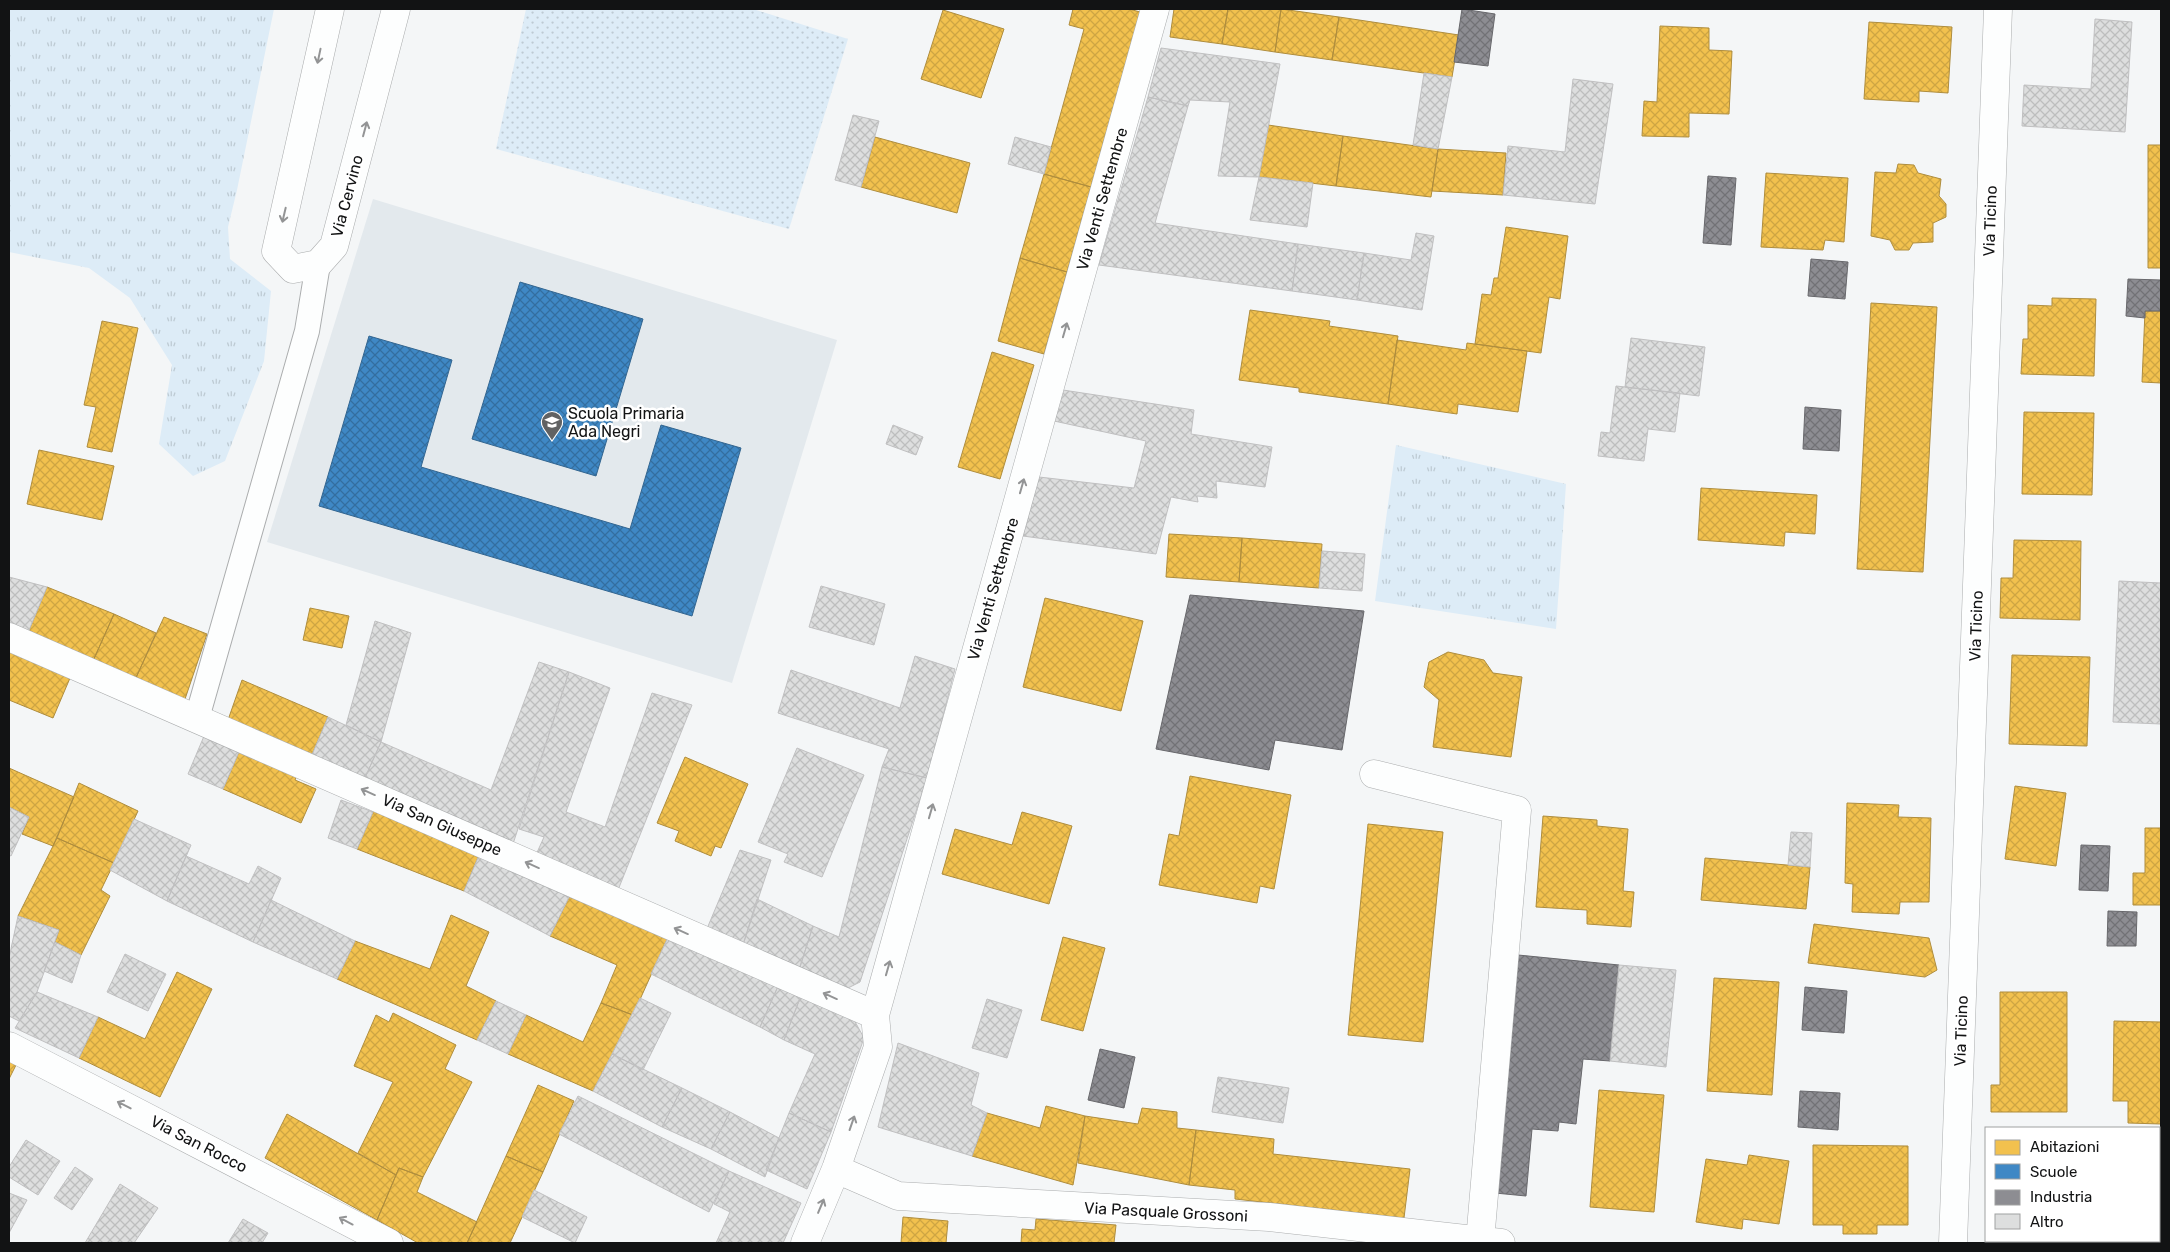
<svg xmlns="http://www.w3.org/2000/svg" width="2170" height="1252" viewBox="0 0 2170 1252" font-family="Rubik,sans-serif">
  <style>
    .built { fill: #e3e9ed }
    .grass { fill: url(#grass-tufts) }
    .garden { fill: url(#garden-dots) }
    .homes { fill: url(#homes-cross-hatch); stroke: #af8d3d }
    .schools { fill: url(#schools-cross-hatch); stroke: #326590 }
    .industry { fill: url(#industry-cross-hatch); stroke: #68686c }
    .building { fill: url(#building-cross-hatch); stroke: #c0c0c1 }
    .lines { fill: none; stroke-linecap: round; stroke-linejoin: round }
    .pedestrian-casing { stroke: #abadae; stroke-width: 26 }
    .minor-casing { stroke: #abadae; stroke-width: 29 }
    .pedestrian { stroke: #fdfefe; stroke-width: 24 }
    .minor { stroke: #fdfefe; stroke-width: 28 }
    .oneway { stroke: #939495 }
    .labels { text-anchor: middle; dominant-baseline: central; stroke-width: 5; stroke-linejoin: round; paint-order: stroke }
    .street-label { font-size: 16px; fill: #121314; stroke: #fff }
    .poi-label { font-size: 16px; fill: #121314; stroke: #fff; text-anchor: start }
  </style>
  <defs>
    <pattern id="grass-tufts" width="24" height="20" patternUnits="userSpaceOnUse" patternTransform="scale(1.25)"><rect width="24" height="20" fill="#ddecf7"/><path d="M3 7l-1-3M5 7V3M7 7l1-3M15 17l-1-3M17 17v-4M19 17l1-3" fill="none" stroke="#bdcad3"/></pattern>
    <pattern id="garden-dots" width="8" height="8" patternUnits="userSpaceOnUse" patternTransform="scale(1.25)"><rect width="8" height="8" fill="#ddecf7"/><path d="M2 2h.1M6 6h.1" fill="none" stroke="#bdcad3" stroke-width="1.8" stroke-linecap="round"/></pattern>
    <pattern id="homes-cross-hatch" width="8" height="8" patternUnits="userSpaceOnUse" patternTransform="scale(1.25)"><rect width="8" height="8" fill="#f2c14e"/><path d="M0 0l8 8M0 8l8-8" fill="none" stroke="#cea543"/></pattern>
    <pattern id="schools-cross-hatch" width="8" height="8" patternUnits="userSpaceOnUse" patternTransform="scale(1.25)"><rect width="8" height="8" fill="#3f88c5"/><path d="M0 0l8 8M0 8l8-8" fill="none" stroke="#336e9f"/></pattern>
    <pattern id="industry-cross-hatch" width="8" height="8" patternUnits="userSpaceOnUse" patternTransform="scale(1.25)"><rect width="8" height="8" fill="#8d8d92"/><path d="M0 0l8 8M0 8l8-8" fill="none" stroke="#727276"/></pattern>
    <pattern id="building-cross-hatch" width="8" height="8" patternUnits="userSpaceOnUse" patternTransform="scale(1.25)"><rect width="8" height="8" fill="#dddede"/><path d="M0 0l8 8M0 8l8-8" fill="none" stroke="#bdbebe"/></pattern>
  </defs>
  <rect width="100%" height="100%" fill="#f4f6f7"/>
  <path class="built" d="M 373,199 L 837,340 L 732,683 L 267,542 Z"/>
  <path class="grass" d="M 9,9 L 274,9 L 237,190 L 228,227 L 230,259 L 271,291 L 264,361 L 225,461 L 193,476 L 159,444 L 172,365 L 130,298 L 89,268 L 9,252 Z
    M 1396,445 L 1566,484 L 1556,629 L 1375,601 Z"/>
  <path class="garden" d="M 526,9 L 753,9 L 848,39 L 789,229 L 496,149 Z"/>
  <path class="homes" d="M 1073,9 L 1129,9 L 1140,12 L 1091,187 L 1044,174 L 1084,29 L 1069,25 Z
    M 1174,9 L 1228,9 L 1222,44 L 1170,37 Z
    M 1228,9 L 1281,9 L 1275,52 L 1222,44 Z
    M 1281,9 L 1339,17 L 1332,60 L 1275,52 Z
    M 943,10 L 1004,29 L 981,98 L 921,79 Z
    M 1339,17 L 1459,35 L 1452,77 L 1332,60 Z
    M 1869,22 L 1952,27 L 1948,93 L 1919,91 L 1919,102 L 1864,99 Z
    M 1660,26 L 1709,28 L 1709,50 L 1732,51 L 1729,114 L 1689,113 L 1689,137 L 1642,136 L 1644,101 L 1657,102 Z
    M 1268,125 L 1343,136 L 1336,186 L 1259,177 Z
    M 1343,136 L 1438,149 L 1431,197 L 1336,186 Z
    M 875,137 L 970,163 L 957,213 L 861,187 Z
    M 2148,145 L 2161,145 L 2161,268 L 2148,268 Z
    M 1438,149 L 1506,153 L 1503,195 L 1432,191 Z
    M 1898,164 L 1914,165 L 1918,173 L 1941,179 L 1939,196 L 1946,204 L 1946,217 L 1933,223 L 1933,242 L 1913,243 L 1909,250 L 1895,250 L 1890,240 L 1871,236 L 1875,172 L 1896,173 Z
    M 1766,173 L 1848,178 L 1844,242 L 1825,240 L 1823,250 L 1761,247 Z
    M 1044,174 L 1091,187 L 1067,272 L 1020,258 Z
    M 1506,227 L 1568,236 L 1560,299 L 1549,297 L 1541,353 L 1475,344 L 1482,294 L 1491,295 L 1494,278 L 1498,278 Z
    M 1020,258 L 1067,272 L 1044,354 L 998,341 Z
    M 2052,298 L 2096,299 L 2094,376 L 2021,374 L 2023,339 L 2028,339 L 2028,305 L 2052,306 Z
    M 1871,303 L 1937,307 L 1923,572 L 1857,569 Z
    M 1250,310 L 1330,321 L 1329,326 L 1398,336 L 1388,404 L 1299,392 L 1299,388 L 1239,380 Z
    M 2145,311 L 2161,311 L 2161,383 L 2142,382 Z
    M 102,321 L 138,328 L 112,452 L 87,447 L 96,407 L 84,405 Z
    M 1397,340 L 1466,350 L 1467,343 L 1527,351 L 1518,412 L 1458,404 L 1457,414 L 1388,404 Z
    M 992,352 L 1034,365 L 1000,479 L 958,467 Z
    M 2024,412 L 2094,413 L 2092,495 L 2022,494 Z
    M 39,450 L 114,466 L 102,520 L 27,504 Z
    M 1701,488 L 1817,495 L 1815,534 L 1785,532 L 1784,546 L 1698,540 Z
    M 1169,534 L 1242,538 L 1239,582 L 1166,577 Z
    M 1242,538 L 1322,544 L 1319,588 L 1239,582 Z
    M 2014,540 L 2081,541 L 2080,620 L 2000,618 L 2001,578 L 2013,578 Z
    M 47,587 L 114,614 L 93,661 L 27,635 Z
    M 1045,598 L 1143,621 L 1121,711 L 1023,687 Z
    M 310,608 L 349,616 L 342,648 L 303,640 Z
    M 114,614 L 156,633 L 135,680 L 93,661 Z
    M 164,617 L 207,634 L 183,705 L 133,684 Z
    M 9,646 L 73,671 L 53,718 L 9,700 Z
    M 1448,652 L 1484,660 L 1493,673 L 1522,677 L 1511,757 L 1433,747 L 1439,700 L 1424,687 L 1429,662 Z
    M 2012,655 L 2090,657 L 2087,746 L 2009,744 Z
    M 242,680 L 328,717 L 311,757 L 228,720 Z
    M 242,745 L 299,770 L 295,780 L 316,789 L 301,823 L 223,789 Z
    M 685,757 L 748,784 L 721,848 L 715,846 L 711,856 L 675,841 L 679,831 L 657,823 Z
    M 9,768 L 74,797 L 53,846 L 22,834 L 29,817 L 9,807 Z
    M 1190,776 L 1291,795 L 1274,889 L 1260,886 L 1257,903 L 1159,885 L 1169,834 L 1179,836 Z
    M 79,783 L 138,811 L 114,863 L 57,838 Z
    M 2015,786 L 2066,793 L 2056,866 L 2005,859 Z
    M 1847,803 L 1899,805 L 1898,817 L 1931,818 L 1929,902 L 1900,902 L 1899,914 L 1852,912 L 1853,884 L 1845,883 Z
    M 376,805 L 482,848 L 464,891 L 357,849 Z
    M 1022,812 L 1072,826 L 1049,904 L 942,874 L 955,829 L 1012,845 Z
    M 1543,816 L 1597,820 L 1597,826 L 1628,829 L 1623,891 L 1634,892 L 1631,927 L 1587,924 L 1587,910 L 1536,907 Z
    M 1368,824 L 1443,832 L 1423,1042 L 1348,1035 Z
    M 2145,828 L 2161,828 L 2161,905 L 2133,905 L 2133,873 L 2145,873 Z
    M 57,838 L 114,863 L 101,890 L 110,896 L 81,955 L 55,942 L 59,930 L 18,916 Z
    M 1705,858 L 1810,867 L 1806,909 L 1701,900 Z
    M 572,891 L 669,935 L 633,1015 L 601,1003 L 617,965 L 550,936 Z
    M 451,915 L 489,932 L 466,986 L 496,1001 L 477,1040 L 337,979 L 355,941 L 430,969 Z
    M 1814,924 L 1929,938 L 1937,970 L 1925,977 L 1808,963 Z
    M 1063,937 L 1105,948 L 1083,1031 L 1041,1020 Z
    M 177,972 L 212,989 L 160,1097 L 79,1058 L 98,1017 L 145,1039 Z
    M 1714,978 L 1779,982 L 1772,1095 L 1707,1091 Z
    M 2000,992 L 2067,992 L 2067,1112 L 1991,1112 L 1991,1085 L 2000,1085 Z
    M 601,1003 L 633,1015 L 593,1091 L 508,1054 L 526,1015 L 583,1042 Z
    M 393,1013 L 456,1045 L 445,1069 L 472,1082 L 423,1177 L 399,1168 L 396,1175 L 358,1153 L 393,1082 L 354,1066 L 376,1015 L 389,1022 Z
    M 2114,1021 L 2161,1022 L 2161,1124 L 2128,1123 L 2128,1101 L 2113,1101 Z
    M 9,1061 L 16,1065 L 9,1079 Z
    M 538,1085 L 574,1101 L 543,1172 L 506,1156 Z
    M 1599,1090 L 1664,1095 L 1654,1212 L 1590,1207 Z
    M 1046,1106 L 1085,1116 L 1073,1185 L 972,1156 L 987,1113 L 1040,1128 Z
    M 1142,1108 L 1177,1112 L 1177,1128 L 1196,1130 L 1189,1185 L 1078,1163 L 1085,1116 L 1138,1124 Z
    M 287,1114 L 396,1175 L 377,1220 L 265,1158 Z
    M 1196,1130 L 1274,1139 L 1273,1154 L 1410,1169 L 1404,1218 L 1235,1199 L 1235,1190 L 1189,1185 Z
    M 1813,1145 L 1908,1146 L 1908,1225 L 1877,1225 L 1877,1234 L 1843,1234 L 1843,1225 L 1813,1225 Z
    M 1749,1155 L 1789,1161 L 1779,1224 L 1743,1219 L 1742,1229 L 1696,1222 L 1706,1159 L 1747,1165 Z
    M 506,1156 L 543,1172 L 510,1243 L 467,1243 Z
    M 399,1168 L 423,1177 L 417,1192 L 477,1222 L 467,1243 L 418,1243 L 377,1220 Z
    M 903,1217 L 948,1221 L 946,1243 L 901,1243 Z
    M 1036,1219 L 1116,1225 L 1114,1243 L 1021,1243 L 1022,1229 L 1035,1230 Z
    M 2159,1224 L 2161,1224 L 2161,1243 L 2125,1243 L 2125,1241 L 2159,1241 Z
    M 2002,1241 L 2067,1241 L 2067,1243 L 2002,1243 Z"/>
  <path class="schools" d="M 520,282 L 643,319 L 596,476 L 472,439 Z
    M 369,336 L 452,360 L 421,467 L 630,529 L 661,425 L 741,448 L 692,616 L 319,506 Z"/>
  <path class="industry" d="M 1462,9 L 1495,14 L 1488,66 L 1454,62 Z
    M 1708,176 L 1736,178 L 1731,245 L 1703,243 Z
    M 1811,259 L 1848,262 L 1845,299 L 1808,296 Z
    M 2128,279 L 2161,280 L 2161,311 L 2145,311 L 2145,318 L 2126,316 Z
    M 1805,407 L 1841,410 L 1839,451 L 1803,449 Z
    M 1190,595 L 1364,611 L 1342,750 L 1275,740 L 1269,770 L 1156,749 Z
    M 2081,845 L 2110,846 L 2108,891 L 2079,890 Z
    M 2108,911 L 2137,912 L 2136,946 L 2107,946 Z
    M 1518,955 L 1619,965 L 1610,1061 L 1583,1059 L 1576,1124 L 1559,1122 L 1558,1131 L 1532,1129 L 1526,1196 L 1495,1193 Z
    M 1805,987 L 1847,991 L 1844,1033 L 1802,1030 Z
    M 1100,1049 L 1135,1057 L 1124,1108 L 1088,1100 Z
    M 1800,1091 L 1840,1093 L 1838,1130 L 1798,1127 Z"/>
  <path class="building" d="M 2095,19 L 2132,22 L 2125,132 L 2022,126 L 2024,85 L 2091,89 Z
    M 1161,48 L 1280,64 L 1259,177 L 1218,176 L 1230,102 L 1190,100 L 1188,106 L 1148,97 Z
    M 1424,73 L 1452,77 L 1438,149 L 1413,145 Z
    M 1573,79 L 1613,84 L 1595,204 L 1503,195 L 1508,146 L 1565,152 Z
    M 1148,97 L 1188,106 L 1155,223 L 1298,244 L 1292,291 L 1099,265 Z
    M 853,115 L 879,121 L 861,187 L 835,180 Z
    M 1015,137 L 1051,147 L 1044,174 L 1008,164 Z
    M 1259,177 L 1313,183 L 1307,227 L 1250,220 Z
    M 1416,233 L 1434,236 L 1422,310 L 1357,300 L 1364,253 L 1411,260 Z
    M 1298,244 L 1364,253 L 1357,300 L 1292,291 Z
    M 1631,338 L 1705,347 L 1699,396 L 1625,387 Z
    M 1616,386 L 1680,393 L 1675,432 L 1648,429 L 1644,461 L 1598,456 L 1601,432 L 1610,433 Z
    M 1063,390 L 1194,410 L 1191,434 L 1272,447 L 1265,487 L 1216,481 L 1217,498 L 1197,496 L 1198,502 L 1171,497 L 1156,554 L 1023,536 L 1039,477 L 1134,488 L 1146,441 L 1054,421 Z
    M 893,425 L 923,437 L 916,455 L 886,444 Z
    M 1322,551 L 1365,554 L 1362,591 L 1319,588 Z
    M 9,577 L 47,587 L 27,635 L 9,629 Z
    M 2119,581 L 2161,583 L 2161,724 L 2113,722 Z
    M 821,586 L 885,604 L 874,645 L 809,627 Z
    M 375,621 L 411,633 L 381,742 L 346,725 Z
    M 915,656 L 955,669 L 927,778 L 882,767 L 889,749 L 778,713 L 791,670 L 900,708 Z
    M 539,662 L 569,672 L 512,847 L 364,780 L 381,742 L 491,790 Z
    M 569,672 L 610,688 L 566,812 L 605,827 L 652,693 L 692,705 L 618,890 L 535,857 L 544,837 L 519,829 Z
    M 328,717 L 381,742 L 364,780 L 311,757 Z
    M 207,729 L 242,745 L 223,789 L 188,774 Z
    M 797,748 L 864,775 L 822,877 L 784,862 L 788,854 L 758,842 Z
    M 882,767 L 927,778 L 860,982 L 846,989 L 798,973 L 813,926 L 839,937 Z
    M 341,800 L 373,812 L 357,849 L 328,838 Z
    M 9,807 L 29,817 L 11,856 L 9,855 Z
    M 134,819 L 191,845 L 167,901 L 110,870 Z
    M 1791,832 L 1812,833 L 1810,867 L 1788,865 Z
    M 482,848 L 572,891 L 550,936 L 464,891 Z
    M 740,850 L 771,860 L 742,948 L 706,931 Z
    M 186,856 L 249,884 L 258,866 L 281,878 L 253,942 L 167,901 Z
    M 757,899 L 813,926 L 798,973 L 742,948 Z
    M 271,900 L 355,941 L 337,979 L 253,942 Z
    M 18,916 L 59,930 L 37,992 L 19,1021 L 9,1016 L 9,958 Z
    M 669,935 L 779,984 L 760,1027 L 651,974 Z
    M 55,942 L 81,955 L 72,983 L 44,971 Z
    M 125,954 L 166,974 L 148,1011 L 107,992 Z
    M 1619,965 L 1676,970 L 1666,1067 L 1610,1061 Z
    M 779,984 L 802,993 L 784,1040 L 760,1027 Z
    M 37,992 L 98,1017 L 79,1058 L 15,1028 Z
    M 802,993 L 853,1018 L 864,1038 L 831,1132 L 789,1113 L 815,1054 L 784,1040 Z
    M 640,998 L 671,1013 L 643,1070 L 612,1054 Z
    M 987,999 L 1022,1010 L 1007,1058 L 972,1048 Z
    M 496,1001 L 526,1015 L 508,1054 L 477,1040 Z
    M 898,1043 L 979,1073 L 971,1105 L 987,1113 L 972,1156 L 878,1127 Z
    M 612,1054 L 682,1088 L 662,1127 L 593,1091 Z
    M 1218,1077 L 1289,1088 L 1283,1123 L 1212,1112 Z
    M 682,1088 L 730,1112 L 711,1149 L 662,1127 Z
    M 578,1096 L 729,1171 L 709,1212 L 559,1134 Z
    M 730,1112 L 779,1138 L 765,1177 L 711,1149 Z
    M 789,1113 L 831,1132 L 807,1189 L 766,1170 Z
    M 26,1140 L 60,1161 L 38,1195 L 9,1177 L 9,1167 Z
    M 75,1167 L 93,1179 L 72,1210 L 54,1198 Z
    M 729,1171 L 801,1203 L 783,1243 L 716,1243 L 730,1212 L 714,1204 Z
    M 120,1184 L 158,1208 L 134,1243 L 85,1243 Z
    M 534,1190 L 587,1217 L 575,1243 L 522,1217 Z
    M 9,1193 L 27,1200 L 9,1233 Z
    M 243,1219 L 268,1233 L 262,1243 L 228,1243 Z"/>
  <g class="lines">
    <g class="pedestrian-casing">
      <path id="pedestrian" d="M 197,718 L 307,331 L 318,264"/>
    </g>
    <g class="minor-casing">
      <path id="minor" d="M 330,9 L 276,251 L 293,269 L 318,264 L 334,246 L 396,9
        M 9,637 L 875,1015
        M 1374,774 L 1517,810 L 1480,1241
        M 9,1046 L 389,1243
        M 836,1169 L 898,1196 L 1269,1217 L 1501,1243
        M 805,1243 L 836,1169 L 878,1047 L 875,1015 L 1155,9
        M 1953,1243 L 1998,9"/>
    </g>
    <use href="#pedestrian" class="pedestrian"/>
    <use href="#minor" class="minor"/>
  </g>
  <defs><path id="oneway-shaft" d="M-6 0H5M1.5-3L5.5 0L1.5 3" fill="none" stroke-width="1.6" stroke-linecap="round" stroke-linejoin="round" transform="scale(1.25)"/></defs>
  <g class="oneway">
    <use href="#oneway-shaft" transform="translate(319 56) rotate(102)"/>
    <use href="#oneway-shaft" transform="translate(365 129) rotate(-75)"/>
    <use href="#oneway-shaft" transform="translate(284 215) rotate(103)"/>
    <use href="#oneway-shaft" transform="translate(1065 330) rotate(-74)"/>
    <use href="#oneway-shaft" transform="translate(1022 486) rotate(-74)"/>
    <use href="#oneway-shaft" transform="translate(368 792) rotate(-156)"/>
    <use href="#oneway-shaft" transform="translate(931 811) rotate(-74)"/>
    <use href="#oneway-shaft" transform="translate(532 865) rotate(-156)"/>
    <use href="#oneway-shaft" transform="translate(681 931) rotate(-156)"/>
    <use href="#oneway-shaft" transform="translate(888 968) rotate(-74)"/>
    <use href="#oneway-shaft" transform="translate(830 996) rotate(-156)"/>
    <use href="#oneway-shaft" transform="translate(124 1105) rotate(-153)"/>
    <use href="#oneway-shaft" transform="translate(852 1123) rotate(-71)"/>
    <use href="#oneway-shaft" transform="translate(821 1206) rotate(-67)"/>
    <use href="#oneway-shaft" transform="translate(346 1221) rotate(-152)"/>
  </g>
  <defs>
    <g id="school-pin" transform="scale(1.125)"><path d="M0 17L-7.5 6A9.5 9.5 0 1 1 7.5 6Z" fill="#616263" stroke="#fff"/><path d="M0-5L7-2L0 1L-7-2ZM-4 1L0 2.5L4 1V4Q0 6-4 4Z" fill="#fff"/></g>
  </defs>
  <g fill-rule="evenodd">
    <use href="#school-pin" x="552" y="422"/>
  </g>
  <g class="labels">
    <g class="street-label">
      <text transform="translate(347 196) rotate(-75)">Via Cervino</text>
      <text transform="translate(1102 199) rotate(-74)">Via Venti Settembre</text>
      <text transform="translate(1990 221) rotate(-88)">Via Ticino</text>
      <text transform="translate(993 589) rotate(-74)">Via Venti Settembre</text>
      <text transform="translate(1976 626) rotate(-88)">Via Ticino</text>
      <text transform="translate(442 825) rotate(24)">Via San Giuseppe</text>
      <text transform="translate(1961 1031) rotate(-88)">Via Ticino</text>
      <text transform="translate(199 1144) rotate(27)">Via San Rocco</text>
      <text transform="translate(1166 1212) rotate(3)">Via Pasquale Grossoni</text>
    </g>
    <g class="poi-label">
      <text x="568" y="413">Scuola Primaria<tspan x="568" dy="18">Ada Negri</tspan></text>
    </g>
  </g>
  <rect width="2170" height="1252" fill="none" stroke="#121314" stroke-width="20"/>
  <rect x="1985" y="1127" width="175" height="115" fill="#ffffff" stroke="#a0a1a1"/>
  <rect x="1995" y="1140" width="25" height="15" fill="#f2c14e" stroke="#a0a1a1"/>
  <text x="2030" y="1152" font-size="15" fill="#121314">Abitazioni</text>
  <rect x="1995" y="1164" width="25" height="15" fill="#3f88c5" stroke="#a0a1a1"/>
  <text x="2030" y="1177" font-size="15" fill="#121314">Scuole</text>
  <rect x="1995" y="1190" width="25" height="15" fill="#8d8d92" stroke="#a0a1a1"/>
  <text x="2030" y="1202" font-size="15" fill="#121314">Industria</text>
  <rect x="1995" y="1214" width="25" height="15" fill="#dddede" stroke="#a0a1a1"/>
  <text x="2030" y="1227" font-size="15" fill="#121314">Altro</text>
</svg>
